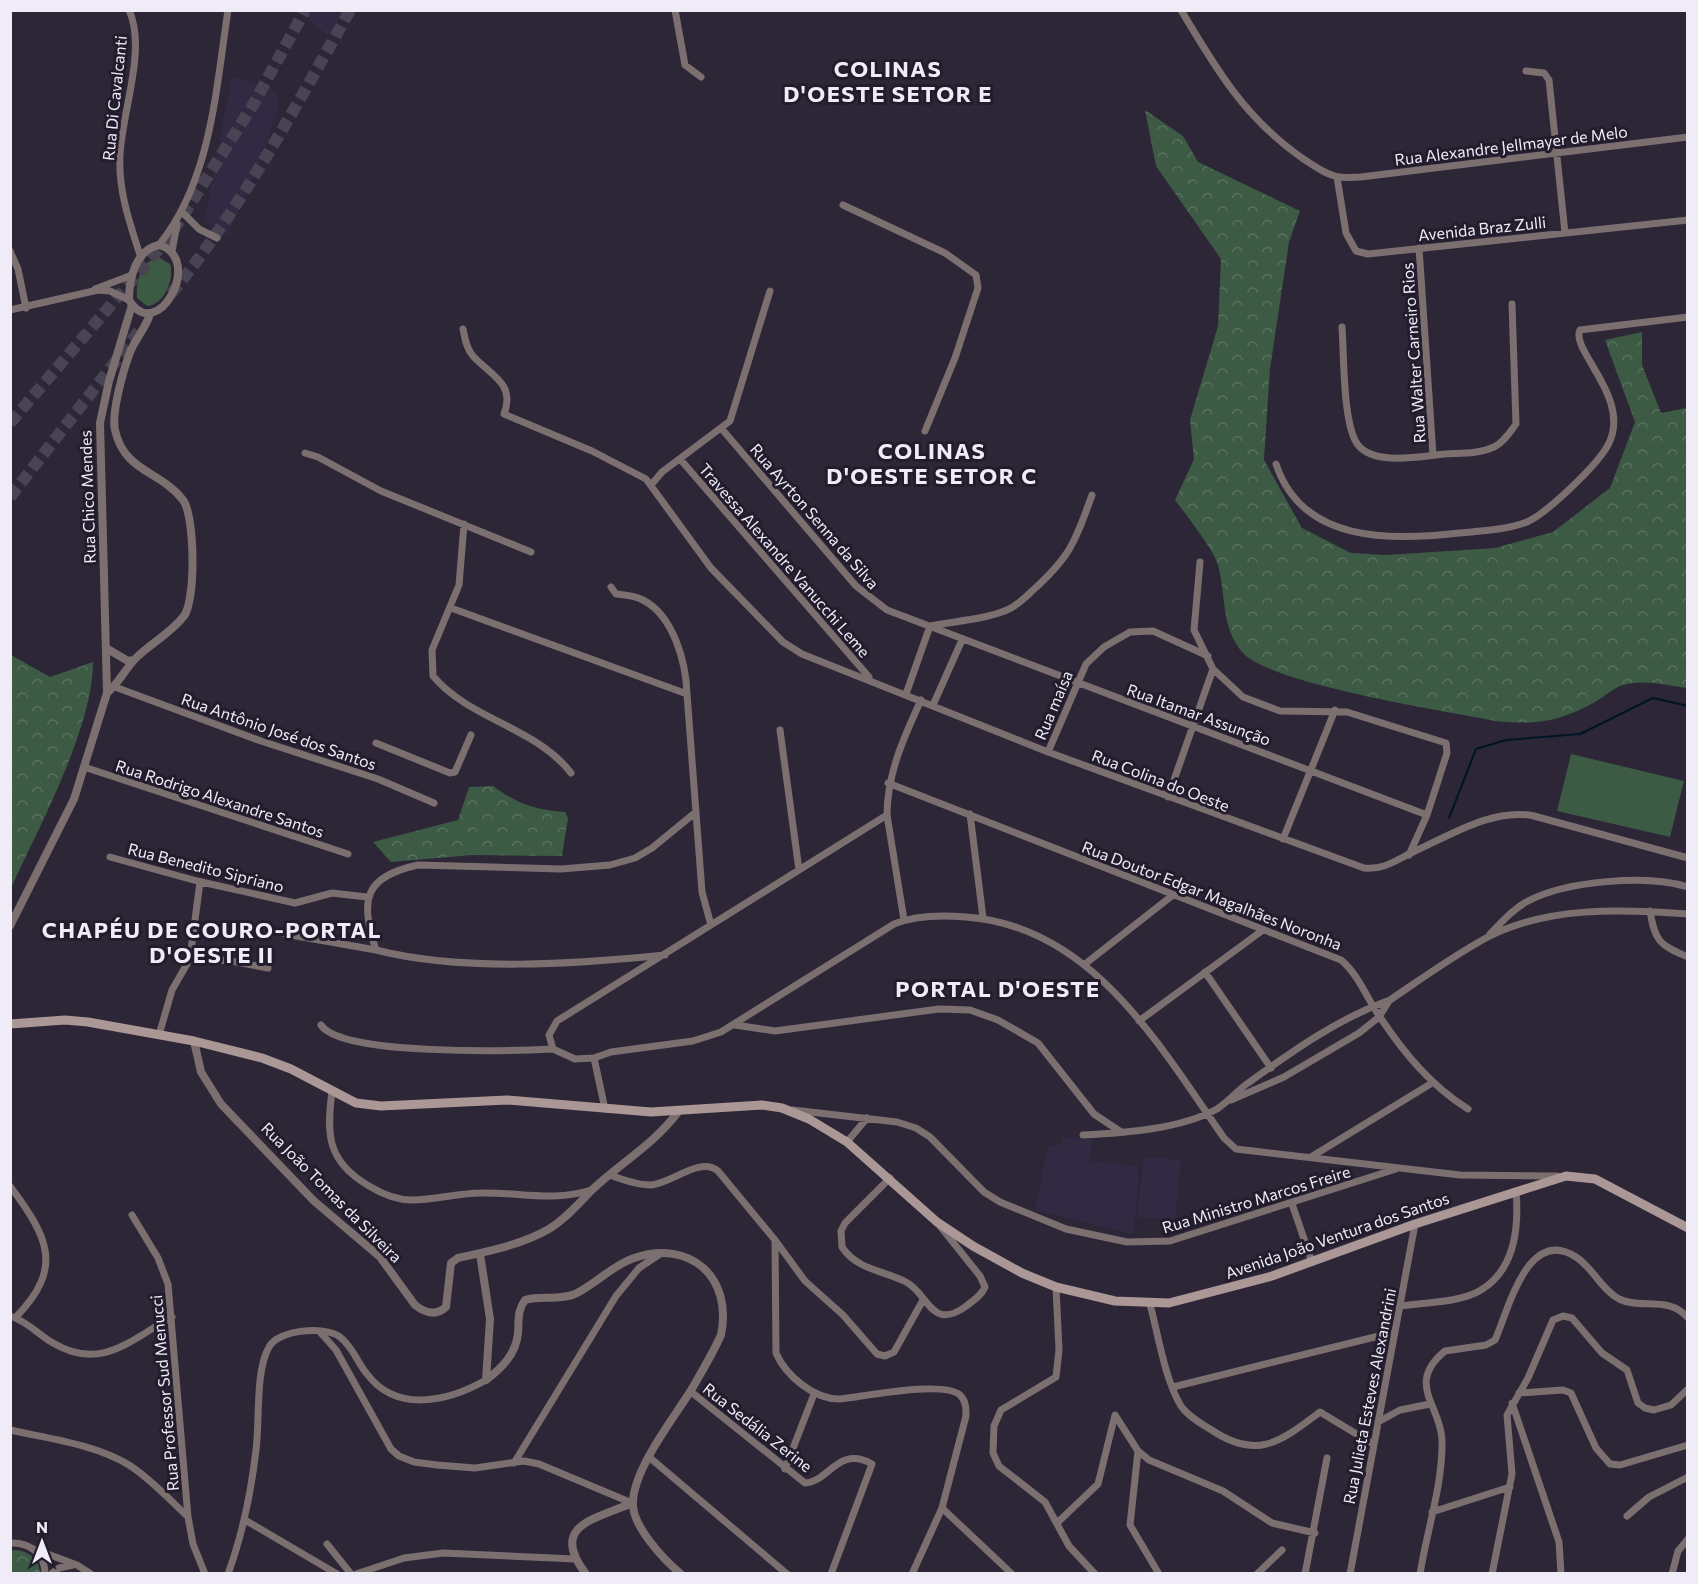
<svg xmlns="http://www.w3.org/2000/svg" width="1698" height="1584" viewBox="0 0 1698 1584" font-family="Commissioner,sans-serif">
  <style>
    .built { fill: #322a42 }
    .forest { fill: url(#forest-crowns) }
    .garden { fill: #3c5a44 }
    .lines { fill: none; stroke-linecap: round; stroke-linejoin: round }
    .stream { stroke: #001524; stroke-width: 2 }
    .motorway-tunnel { stroke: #494454; stroke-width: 12; stroke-dasharray: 12 6; stroke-linecap: butt }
    .minor { stroke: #7b6f6f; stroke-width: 7 }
    .tertiary { stroke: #7b6f6f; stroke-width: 8 }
    .secondary { stroke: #aa9796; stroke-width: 9 }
    .labels { text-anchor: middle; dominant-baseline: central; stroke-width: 6; stroke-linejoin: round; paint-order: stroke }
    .street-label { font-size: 16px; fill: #efecf8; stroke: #221c2d }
    .district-label { font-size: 22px; font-weight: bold; letter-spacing: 1.5px; fill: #efecf8; stroke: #221c2d }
  </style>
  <defs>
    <pattern id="forest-crowns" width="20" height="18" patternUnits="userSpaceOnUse" patternTransform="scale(1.5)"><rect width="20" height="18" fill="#3c5a44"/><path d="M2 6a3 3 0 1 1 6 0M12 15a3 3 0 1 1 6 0" fill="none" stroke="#587260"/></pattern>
  </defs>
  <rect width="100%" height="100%" fill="#2c2637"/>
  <path class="built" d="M 301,11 L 344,11 L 328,36 Z
    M 232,77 L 271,88 L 277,96 L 279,104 L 264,153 L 228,235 L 204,221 Z
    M 1063,1137 L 1092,1140 L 1090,1161 L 1139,1166 L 1134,1234 L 1035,1210 L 1048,1145 L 1062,1145 Z
    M 1144,1157 L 1181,1160 L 1175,1220 L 1137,1217 Z"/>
  <path class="forest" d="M 1145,110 L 1183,136 L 1198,162 L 1300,211 L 1289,242 L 1270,369 L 1264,460 L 1302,528 L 1351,553 L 1386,555 L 1495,548 L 1553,532 L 1610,488 L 1635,422 L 1605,340 L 1642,332 L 1642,365 L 1661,413 L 1687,408 L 1687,688 C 1666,685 1644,679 1623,685 C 1613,688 1604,697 1595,702 C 1559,722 1536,725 1496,721 C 1447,711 1269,684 1242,652 C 1221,627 1226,595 1218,565 C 1214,550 1186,515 1175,500 L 1194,459 L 1190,420 L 1218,326 L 1221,259 L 1156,166 Z
    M 11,655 L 50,677 L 93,662 C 93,728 39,827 11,888 Z
    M 493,786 C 517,804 536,810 565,812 L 568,818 L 562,856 L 472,855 L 391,862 L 373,842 L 458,820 L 469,787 Z
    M 15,1550 C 29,1551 39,1559 40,1573 L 11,1573 L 11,1551 Z"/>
  <path class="garden" d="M 158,257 L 170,264 C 175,278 164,306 147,306 L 137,298 C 136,281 140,263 158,257 Z
    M 1571,754 L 1684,781 L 1670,837 L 1557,811 Z"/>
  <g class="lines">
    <path class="stream" d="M 1449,818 L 1476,749 L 1506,740 L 1580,734 L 1653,698 L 1688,706"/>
    <path class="motorway-tunnel" d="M 171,294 C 242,207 295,108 350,10
      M 10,423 L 170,236 L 253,105 L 305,10
      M 10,497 L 140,330"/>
    <path class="minor" d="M 129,10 C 147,49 122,112 120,155 C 118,191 130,224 141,258
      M 675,10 L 685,65 L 701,77
      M 1181,10 C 1216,69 1245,118 1302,158 C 1313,165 1326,175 1339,177 C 1346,178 1354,177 1361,177 L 1688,137
      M 1526,71 L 1544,73 L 1549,80 L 1565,233
      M 1337,177 L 1346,233 L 1356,251 L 1368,254 L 1688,220
      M 843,205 L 945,253 L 976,275 L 978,288 L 955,358 L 925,431
      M 181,211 L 199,229 L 217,238
      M 159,245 C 211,181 216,89 228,10
      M 1419,248 L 1433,455
      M 10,251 L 18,269 L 26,308
      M 172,251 L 177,224
      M 95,289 L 132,275
      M 10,310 L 98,290 L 110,291 L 129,300
      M 1342,327 C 1344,355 1343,416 1355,440 C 1368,468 1421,456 1445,454 C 1461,453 1479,454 1494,447 C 1504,442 1510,432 1516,424 L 1512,304
      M 463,329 C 465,338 466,348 473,356 C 490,375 516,383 504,414 L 592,451 L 646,479 L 711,568 L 783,642 L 802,654 L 1048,752 L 1364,868 C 1383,870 1395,861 1411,853 C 1447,837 1493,807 1534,816 L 1688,858
      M 721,428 L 856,586 L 887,610 L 1427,815
      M 305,453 L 318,457 L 381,491 L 531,552
      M 680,459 L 869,677
      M 1276,464 C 1302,543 1391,541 1459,533 C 1481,531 1506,530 1527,522 C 1547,513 1599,464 1609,443 C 1631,397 1570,350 1580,330 L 1688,317
      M 651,485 L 662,472 L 730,421 L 770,291
      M 464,524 L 459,585 L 432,650 L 433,676 C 470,720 536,727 571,773
      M 1200,562 L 1194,630 L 1213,669 L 1243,697 L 1280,711 L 1347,712 L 1446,743 L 1447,753 L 1427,815 L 1409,855
      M 611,587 L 616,594 C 625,595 635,596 643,600 C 674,616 686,663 687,694
      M 451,608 L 687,694 L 702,892 L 711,925
      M 115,687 L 261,741 L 378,779 L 434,803
      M 906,694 L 930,626 C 954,621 983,620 1007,610 C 1016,606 1025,598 1032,591 C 1071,556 1075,542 1092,495
      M 933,705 L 962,640
      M 780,730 L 799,870
      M 376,743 L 450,773 L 455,772 L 471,735
      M 1048,752 L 1086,664 L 1104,647 L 1130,632 L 1153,631 L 1208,656
      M 84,767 L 348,854
      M 888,783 L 1341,960 C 1359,975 1367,999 1380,1017 C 1404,1053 1431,1086 1468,1109
      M 1168,797 L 1213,669
      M 970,814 L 983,918
      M 1283,839 L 1335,710
      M 110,857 L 197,881 L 295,903 L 332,893 L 367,897
      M 1650,911 C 1655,941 1659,945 1688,957
      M 904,920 L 887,815 C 887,774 904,737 921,700
      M 285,934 L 376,950
      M 1490,934 C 1502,922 1513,909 1528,901 C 1566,881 1647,874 1688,887
      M 665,955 C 577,964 462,972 376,950 C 360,900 363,877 418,865 L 561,869 L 610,865 L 635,858 L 652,848 L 696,812
      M 189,958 L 231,961 L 268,968
      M 1085,964 L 1173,895
      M 1205,972 L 1271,1068
      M 1139,1021 L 1263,930
      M 321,1025 C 341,1056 514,1051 553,1049
      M 735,1025 L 775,1031 L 939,1009 L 970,1010 L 998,1020 L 1038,1043 L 1094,1114 L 1121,1132
      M 159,1035 L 172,990 L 187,964 L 191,950 L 200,882
      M 594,1058 L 575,1059 L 553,1049 L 549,1035 L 557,1021 L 887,815
      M 332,1092 C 326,1136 328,1162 369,1186 C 382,1194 397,1200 412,1200 C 435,1200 458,1193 481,1193 C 518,1192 554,1202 591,1190
      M 1231,1100 L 1284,1077 L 1359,1033 L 1379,1017 L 1389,1001
      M 605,1109 L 594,1058 L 611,1052 L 693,1041 L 721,1032 L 894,924 C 916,915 942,915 966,917 C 1092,926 1159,1045 1224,1138 L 1236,1149 L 1460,1175 L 1557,1176
      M 793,1110 L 897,1122 L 916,1128 L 930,1137 L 984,1192 L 1000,1202 L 1066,1229 L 1127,1242 L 1170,1241 L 1396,1169
      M 1083,1135 C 1124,1133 1181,1129 1217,1109 C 1228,1102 1238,1090 1248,1083 C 1293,1051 1339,1018 1390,1000 C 1421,979 1453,956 1486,938 C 1546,906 1622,909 1688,914
      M 847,1142 L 867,1118
      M 1311,1157 L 1432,1083
      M 610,1175 C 623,1180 638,1185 651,1185 C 671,1184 700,1156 718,1171 L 775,1240 L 776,1353 C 786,1376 814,1399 839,1399 C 862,1397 943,1380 960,1395 C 966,1401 966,1408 966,1416 L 942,1508 L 912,1574
      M 890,1178 L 845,1223 L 841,1231 L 842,1247 C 857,1270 883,1270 906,1282 C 928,1293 931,1331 965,1307 C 973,1301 982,1295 985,1287 L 980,1276 L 940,1226
      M 10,1186 C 47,1236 65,1267 16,1317
      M 1292,1204 L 1312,1262
      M 132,1215 L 158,1258 L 168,1284 L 188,1517 L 193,1544 L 205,1574
      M 775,1240 L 805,1281 L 843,1315 L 877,1354 L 885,1356 L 894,1352 L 923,1300
      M 1056,1287 L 1059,1350 L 1056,1377 L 1001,1410 L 994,1426 L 993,1453 L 999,1466 L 1045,1502 L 1069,1546 L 1095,1574
      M 1150,1304 C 1158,1334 1165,1380 1181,1406 C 1188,1416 1200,1423 1210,1429 C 1257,1461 1280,1442 1320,1412 L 1373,1444
      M 1400,1306 C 1425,1302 1460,1303 1481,1290 C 1516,1269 1519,1226 1516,1191
      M 10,1316 C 27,1321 39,1335 53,1343 C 102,1372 131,1339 172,1317
      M 320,1332 L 336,1350 L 391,1449 L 399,1456 L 414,1462 L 437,1465 L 475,1468 L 524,1461 L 539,1464 L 632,1503
      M 1173,1387 L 1395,1332
      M 690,1391 L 805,1483 C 829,1482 838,1445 872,1464 L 831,1574
      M 1519,1393 L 1563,1390 L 1571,1393 L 1596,1448 L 1610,1464 L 1620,1465 L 1688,1445
      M 1512,1403 L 1559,1542 L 1561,1574
      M 1378,1422 L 1400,1410 L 1430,1404
      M 10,1430 C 50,1439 94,1444 129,1465 C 151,1479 170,1500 188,1517
      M 1138,1451 L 1130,1525 L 1159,1574
      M 649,1457 L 787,1574
      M 514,1463 L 616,1296 L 639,1268 L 660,1254
      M 785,1469 L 814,1394
      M 942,1508 L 1012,1574
      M 1432,1512 L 1510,1487
      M 1627,1516 L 1649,1497 L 1688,1477
      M 245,1520 L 337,1574
      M 1057,1523 L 1098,1484 L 1115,1415 L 1138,1451 L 1149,1460 L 1223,1491 L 1272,1523 L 1315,1533
      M 10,1543 C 29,1542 45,1553 45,1574
      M 327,1544 L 351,1574
      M 34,1549 L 77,1565 L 91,1574
      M 51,1574 L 59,1568 L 73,1565
      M 228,1574 C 243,1533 251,1493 256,1450 C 260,1421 255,1371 269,1347 C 279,1329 326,1326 340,1337 C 353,1347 357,1362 367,1374 C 397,1414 449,1401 486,1380
      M 356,1574 L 404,1558 L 443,1553 L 575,1559
      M 1257,1574 L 1282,1550
      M 1305,1574 L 1327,1458
      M 1350,1574 L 1415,1224
      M 1420,1574 C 1427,1530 1443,1484 1442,1440 C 1441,1405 1405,1384 1445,1351 L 1486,1345 L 1495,1340 C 1508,1312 1527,1225 1576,1257 C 1593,1268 1601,1289 1619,1299 C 1641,1310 1669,1295 1688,1318
      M 1492,1574 L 1512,1474 L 1507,1415 L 1528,1378 L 1553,1320 L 1563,1316 L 1572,1318 L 1602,1353 L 1627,1370 L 1638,1403 L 1645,1408 L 1654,1410 L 1671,1405 L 1688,1389
      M 1672,1574 L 1678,1551 L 1688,1539"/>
    <path class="tertiary" d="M 159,245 C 205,258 157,346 129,300 C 129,280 135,250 159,245 Z
      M 106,648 L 128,661 L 134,660
      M 107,693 C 119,683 125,669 136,658 C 151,643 171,633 184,616 C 196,600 195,516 183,500 C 161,471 124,472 115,430 C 111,413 124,367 131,350 C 137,337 146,327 150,314
      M 10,926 L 74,799 L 107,693 L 100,423 L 109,381 L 132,305
      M 194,1041 L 201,1072 L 221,1104 L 314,1201 L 380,1257 L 415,1305 C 425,1313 436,1316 446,1307 L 451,1263 L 458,1258 C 489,1251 521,1245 549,1229 C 567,1218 579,1203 593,1189 C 621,1163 655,1143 678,1112
      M 480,1254 L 490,1319 L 486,1380
      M 486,1380 C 502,1368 516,1354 518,1333 C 519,1320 517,1311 525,1300 C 541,1295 559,1301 575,1294 C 596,1284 611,1266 634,1258 C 690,1239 733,1277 721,1335 C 712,1355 701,1373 690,1392 C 672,1420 634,1469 633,1502 C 631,1525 664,1560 681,1574
      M 586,1574 C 548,1525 596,1519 632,1503"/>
    <path class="secondary" d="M 10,1024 L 65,1020 L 88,1022 L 194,1041 L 262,1058 L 291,1069 L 356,1103 L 381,1106 L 507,1100 L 651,1112 L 762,1105 L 782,1108 L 809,1119 L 847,1142 L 937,1222 L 973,1246 L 1022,1273 L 1056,1287 L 1115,1301 L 1169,1303 L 1272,1276 L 1415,1224 L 1566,1176 L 1595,1179 L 1688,1228"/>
  </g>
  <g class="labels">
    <g class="street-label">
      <text transform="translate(114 98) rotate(-84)">Rua Di Cavalcanti</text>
      <text transform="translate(1511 145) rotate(-7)">Rua Alexandre Jellmayer de Melo</text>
      <text transform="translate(1482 228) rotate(-6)">Avenida Braz Zulli</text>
      <text transform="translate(1413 353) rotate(-94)">Rua Walter Carneiro Rios</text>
      <text transform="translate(87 497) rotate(-92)">Rua Chico Mendes</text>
      <text transform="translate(815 516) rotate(49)">Rua Ayrton Senna da Silva</text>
      <text transform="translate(785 560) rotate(49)">Travessa Alexandre Vanucchi Leme</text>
      <text transform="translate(1053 705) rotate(-67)">Rua maísa</text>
      <text transform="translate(1199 714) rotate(20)">Rua Itamar Assunção</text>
      <text transform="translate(279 731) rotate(19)">Rua Antônio José dos Santos</text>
      <text transform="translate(1161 780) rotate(21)">Rua Colina do Oeste</text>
      <text transform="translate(220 798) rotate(18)">Rua Rodrigo Alexandre Santos</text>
      <text transform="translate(206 867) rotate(14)">Rua Benedito Sipriano</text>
      <text transform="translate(1212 895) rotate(21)">Rua Doutor Edgar Magalhães Noronha</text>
      <text transform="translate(332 1192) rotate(45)">Rua João Tomas da Silveira</text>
      <text transform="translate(1256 1199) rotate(-17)">Rua Ministro Marcos Freire</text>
      <text transform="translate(1337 1235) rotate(-19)">Avenida João Ventura dos Santos</text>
      <text transform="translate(164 1393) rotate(-95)">Rua Professor Sud Menucci</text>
      <text transform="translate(1369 1396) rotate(-79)">Rua Julieta Esteves Alexandrini</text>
      <text transform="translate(758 1427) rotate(38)">Rua Sedália Zerine</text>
    </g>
    <g class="district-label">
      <text x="888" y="68">COLINAS<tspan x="888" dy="25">D'OESTE SETOR E</tspan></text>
      <text x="932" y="450">COLINAS<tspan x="932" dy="25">D'OESTE SETOR C</tspan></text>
      <text x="212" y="929">CHAPÉU DE COURO-PORTAL<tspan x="212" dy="25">D'OESTE II</tspan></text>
      <text x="998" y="988">PORTAL D'OESTE</text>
    </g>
  </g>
  <rect width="1698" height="1584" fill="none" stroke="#efecf8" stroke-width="24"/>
  <g transform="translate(42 1542)" stroke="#221c2d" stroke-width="4.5" paint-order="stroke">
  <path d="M0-4.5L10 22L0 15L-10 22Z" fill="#efecf8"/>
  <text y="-9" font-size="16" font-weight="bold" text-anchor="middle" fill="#efecf8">N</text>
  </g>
</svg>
